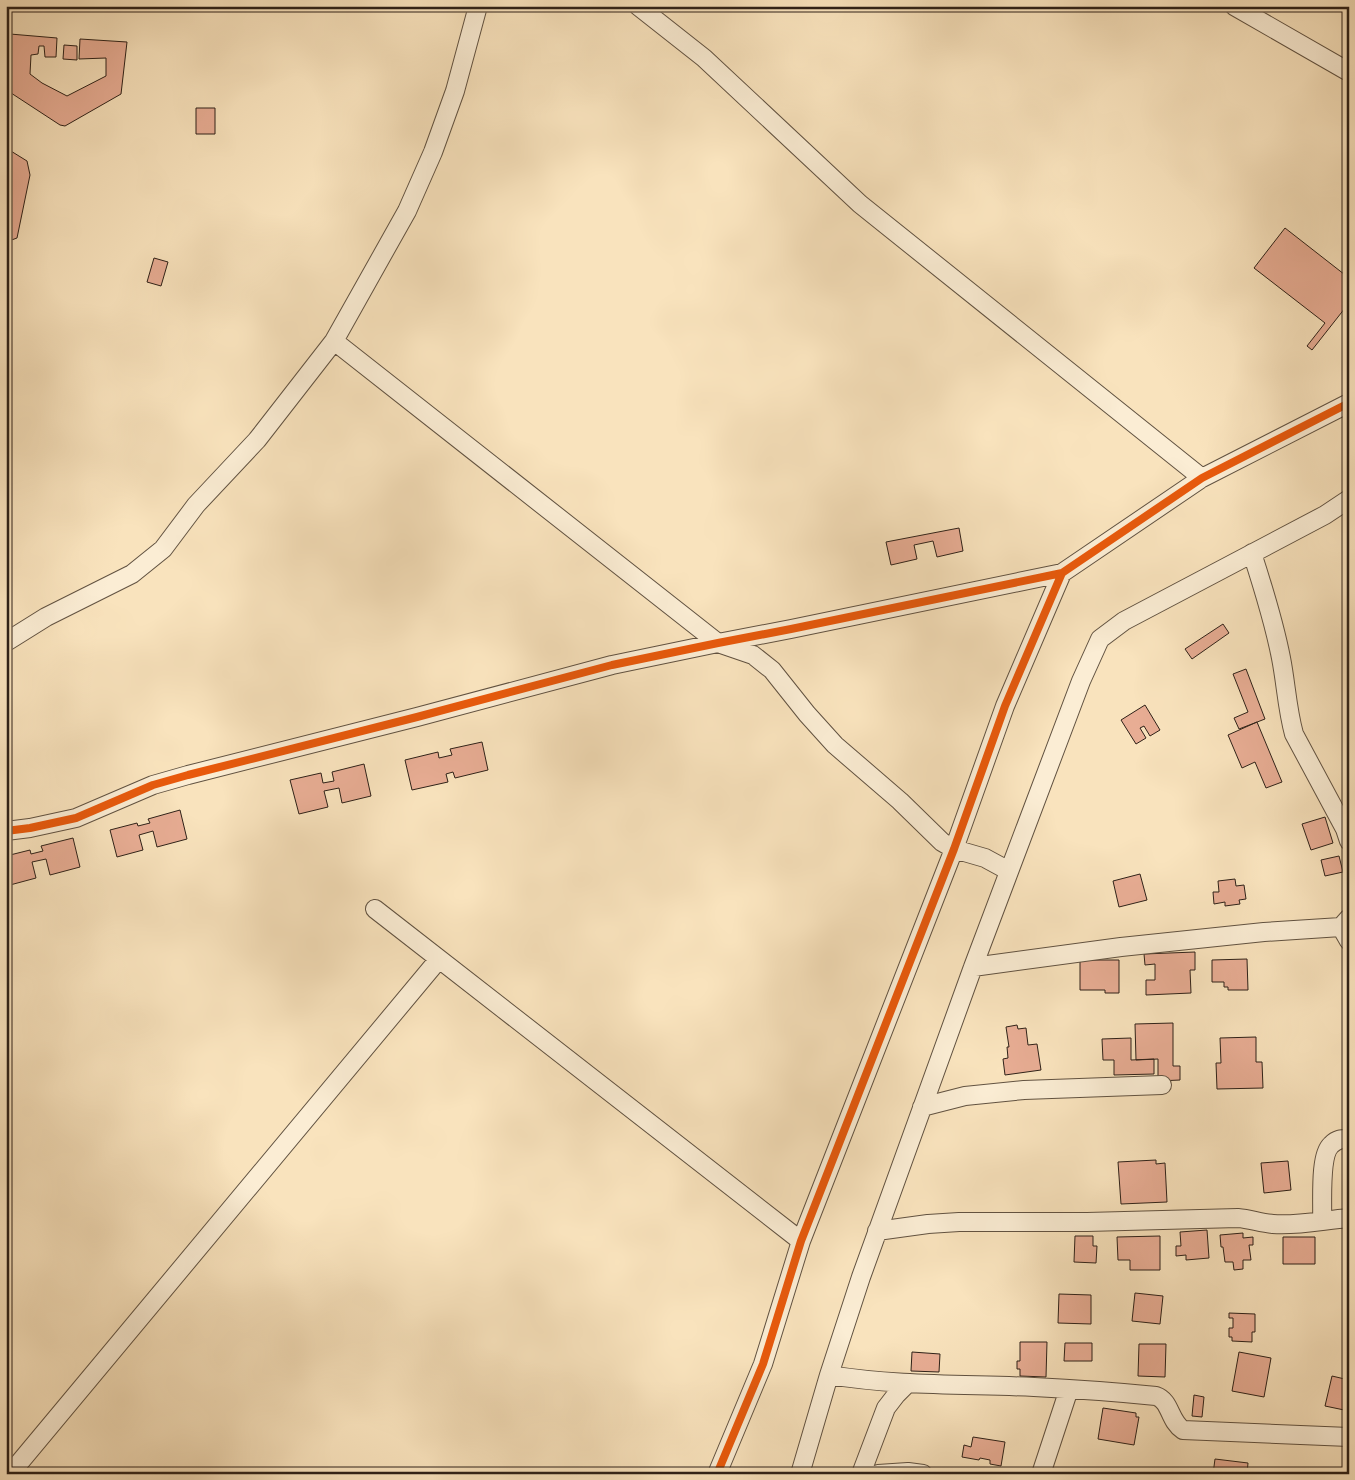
<svg xmlns="http://www.w3.org/2000/svg" width="1355" height="1480" viewBox="0 0 1355 1480" font-family="Cardo,serif">
  <style>
    .building { fill: #e8ad94; stroke: #2e2118 }
    .lines { fill: none; stroke-linecap: round; stroke-linejoin: round }
    .minor-casing { stroke: #615241; stroke-width: 20 }
    .minor { stroke: #fbedd4; stroke-width: 18 }
    .cycleway-casing { stroke: #fbedd4; stroke-width: 11 }
    .cycleway { stroke: #e8590c; stroke-width: 8 }
  </style>
  <rect width="100%" height="100%" fill="#f9e3bd"/>
  <filter id="stains"><feTurbulence type="fractalNoise" baseFrequency=".004" numOctaves="4"/><feColorMatrix values="0 0 0 0 .2 0 0 0 0 .09 0 0 0 0 .02 0 0 0 .5 -.17"/></filter>
  <radialGradient id="worn" r=".72"><stop offset=".6" stop-color="#630" stop-opacity="0"/><stop offset="1" stop-color="#630" stop-opacity=".3"/></radialGradient>
  <path class="building" d="M 10,34 L 57,38 L 56,57 L 45,57 L 44,46 L 39,46 L 38,54 L 31,55 L 30,74 L 42,83 L 67,96 L 106,76 L 106,58 L 79,59 L 80,39 L 127,42 L 121,94 L 65,126 L 60,125 L 8,91 Z
    M 64,45 L 77,46 L 77,60 L 63,59 Z
    M 196,108 L 215,108 L 215,134 L 196,134 Z
    M 6,148 L 27,161 L 30,175 L 17,238 L 6,242 Z
    M 1285,228 L 1349,278 L 1349,303 L 1312,350 L 1307,346 L 1325,323 L 1254,268 Z
    M 154,258 L 168,262 L 161,286 L 147,282 Z
    M 959,528 L 963,551 L 937,557 L 933,541 L 914,545 L 917,559 L 891,565 L 886,542 Z
    M 1223,624 L 1229,633 L 1192,659 L 1185,649 Z
    M 1246,669 L 1265,719 L 1239,729 L 1234,718 L 1248,712 L 1233,674 Z
    M 1145,705 L 1160,730 L 1150,736 L 1144,726 L 1140,728 L 1146,738 L 1136,744 L 1121,720 Z
    M 1257,722 L 1282,782 L 1266,788 L 1255,762 L 1242,768 L 1228,735 Z
    M 482,742 L 488,770 L 455,778 L 453,772 L 446,774 L 448,782 L 412,790 L 405,760 L 438,752 L 439,758 L 452,755 L 450,749 Z
    M 364,764 L 371,796 L 342,803 L 339,788 L 324,791 L 328,807 L 299,814 L 290,780 L 321,773 L 323,783 L 334,781 L 332,772 Z
    M 180,810 L 187,839 L 157,847 L 153,831 L 139,835 L 143,850 L 117,857 L 110,830 L 137,823 L 138,826 L 150,823 L 148,819 Z
    M 1325,817 L 1333,843 L 1311,850 L 1302,824 Z
    M 73,838 L 80,867 L 50,875 L 46,859 L 32,862 L 36,878 L 10,885 L 6,870 L 6,856 L 30,850 L 31,854 L 43,851 L 41,846 Z
    M 1339,856 L 1343,872 L 1325,876 L 1321,860 Z
    M 1140,874 L 1147,900 L 1119,907 L 1113,881 Z
    M 1235,879 L 1236,886 L 1244,885 L 1246,899 L 1239,900 L 1240,904 L 1225,906 L 1225,902 L 1214,904 L 1213,892 L 1219,892 L 1218,881 Z
    M 1195,952 L 1195,970 L 1190,970 L 1191,993 L 1146,995 L 1146,980 L 1155,980 L 1155,964 L 1145,965 L 1144,954 Z
    M 1247,959 L 1248,990 L 1228,990 L 1228,987 L 1224,987 L 1224,982 L 1212,982 L 1212,960 Z
    M 1080,960 L 1119,960 L 1119,993 L 1105,993 L 1105,990 L 1080,990 Z
    M 1173,1023 L 1173,1066 L 1180,1066 L 1180,1080 L 1158,1081 L 1158,1059 L 1136,1060 L 1135,1024 Z
    M 1017,1025 L 1018,1029 L 1026,1028 L 1028,1045 L 1037,1044 L 1041,1070 L 1005,1075 L 1003,1059 L 1008,1058 L 1007,1047 L 1009,1047 L 1006,1027 Z
    M 1256,1037 L 1256,1062 L 1262,1062 L 1263,1088 L 1217,1089 L 1216,1063 L 1221,1063 L 1220,1038 Z
    M 1131,1038 L 1131,1060 L 1154,1059 L 1154,1074 L 1114,1075 L 1114,1060 L 1103,1060 L 1102,1039 Z
    M 1346,1041 L 1349,1041 L 1349,1070 L 1348,1070 Z
    M 1156,1160 L 1156,1164 L 1165,1163 L 1167,1202 L 1121,1204 L 1118,1162 Z
    M 1288,1161 L 1291,1190 L 1264,1193 L 1261,1163 Z
    M 1207,1230 L 1209,1258 L 1186,1260 L 1186,1255 L 1176,1256 L 1176,1246 L 1181,1246 L 1180,1232 Z
    M 1243,1233 L 1243,1238 L 1253,1237 L 1253,1245 L 1249,1245 L 1251,1260 L 1243,1260 L 1243,1269 L 1234,1270 L 1233,1262 L 1225,1262 L 1223,1247 L 1221,1247 L 1220,1235 Z
    M 1075,1236 L 1093,1236 L 1093,1246 L 1097,1246 L 1096,1263 L 1074,1262 Z
    M 1160,1236 L 1160,1270 L 1130,1270 L 1130,1260 L 1118,1260 L 1117,1237 Z
    M 1283,1237 L 1315,1237 L 1315,1264 L 1283,1264 Z
    M 1135,1293 L 1163,1296 L 1160,1324 L 1132,1321 Z
    M 1059,1294 L 1091,1295 L 1091,1324 L 1058,1323 Z
    M 1229,1313 L 1255,1314 L 1255,1332 L 1252,1332 L 1252,1342 L 1232,1341 L 1232,1337 L 1229,1337 L 1229,1328 L 1233,1328 L 1233,1318 L 1229,1318 Z
    M 1020,1342 L 1047,1342 L 1046,1377 L 1020,1376 L 1020,1369 L 1017,1369 L 1017,1361 L 1020,1361 Z
    M 1065,1343 L 1092,1343 L 1092,1361 L 1064,1361 Z
    M 1139,1344 L 1166,1344 L 1165,1377 L 1138,1376 Z
    M 912,1352 L 940,1354 L 939,1372 L 911,1371 Z
    M 1239,1352 L 1271,1358 L 1264,1397 L 1232,1391 Z
    M 1332,1376 L 1349,1380 L 1349,1411 L 1325,1406 Z
    M 1194,1395 L 1204,1397 L 1202,1417 L 1192,1416 Z
    M 1103,1408 L 1136,1413 L 1136,1417 L 1139,1417 L 1134,1445 L 1098,1439 Z
    M 973,1437 L 1005,1442 L 1001,1466 L 990,1464 L 990,1460 L 980,1458 L 979,1460 L 962,1457 L 964,1445 L 971,1447 Z
    M 1215,1459 L 1248,1463 L 1247,1474 L 1213,1474 Z"/>
  <g class="lines">
    <g class="minor-casing">
      <path id="minor" d="M 638,6 L 704,58 L 860,204 L 1202,478
        M 1234,6 L 1349,72
        M 334,341 L 718,643 L 753,655 L 772,670 L 807,714 L 835,745 L 900,801 L 942,842 L 954,849 L 985,858 L 1009,871
        M 1252,553 C 1263,587 1274,622 1281,658 C 1286,683 1287,709 1294,734 L 1345,829 L 1349,841
        M 6,642 L 46,617 L 132,574 L 163,549 L 196,505 L 257,440 L 334,341 L 407,211 L 433,152 L 455,91 L 478,6
        M 6,831 L 30,828 L 76,818 L 153,785 L 188,775 L 417,717 L 612,665 L 718,643 L 791,629 L 1062,573
        M 375,909 L 801,1241
        M 1341,927 L 1349,941
        M 973,967 L 1121,947 L 1264,932 L 1341,927 L 1349,918
        M 922,1107 L 965,1096 L 1024,1090 L 1162,1085
        M 1322,1221 C 1323,1203 1319,1156 1331,1145 C 1337,1139 1341,1139 1349,1139
        M 877,1231 L 928,1224 L 959,1222 L 1087,1222 L 1238,1218 C 1250,1219 1261,1223 1273,1224 C 1298,1226 1324,1220 1349,1218
        M 829,1375 C 897,1386 966,1384 1034,1387 C 1075,1389 1116,1392 1156,1396 C 1171,1401 1169,1421 1183,1430 L 1349,1437
        M 10,1474 L 439,959
        M 717,1474 L 763,1364 L 801,1241 L 954,849 L 1005,706 L 1062,573 L 1202,478 L 1349,403
        M 800,1474 L 829,1375 L 861,1277 L 973,967 L 1081,681 L 1100,639 L 1124,621 L 1325,515 L 1349,499
        M 861,1474 L 886,1408 L 896,1395 L 908,1383
        M 878,1474 L 908,1472 L 923,1474
        M 1041,1474 L 1069,1389"/>
    </g>
    <use href="#minor" class="minor"/>
    <g class="cycleway-casing">
      <path id="cycleway" d="M 6,831 L 30,828 L 76,818 L 153,785 L 188,775 L 417,717 L 612,665 L 718,643 L 791,629 L 1062,573
        M 717,1474 L 763,1364 L 801,1241 L 954,849 L 1005,706 L 1062,573 L 1202,478 L 1349,403"/>
    </g>
    <use href="#cycleway" class="cycleway"/>
  </g>
  <rect width="1355" height="1480" fill="none" stroke="#f9e3bd" stroke-width="25"/>
  <rect x="8" y="8" width="1340" height="1465" fill="none" stroke="#2e2118" stroke-width="2.5"/>
  <rect x="12" y="12" width="1330" height="1455" fill="none" stroke="#2e2118"/>
  <rect width="100%" height="100%" filter="url(#stains)"/>
  <rect width="100%" height="100%" fill="url(#worn)"/>
</svg>
